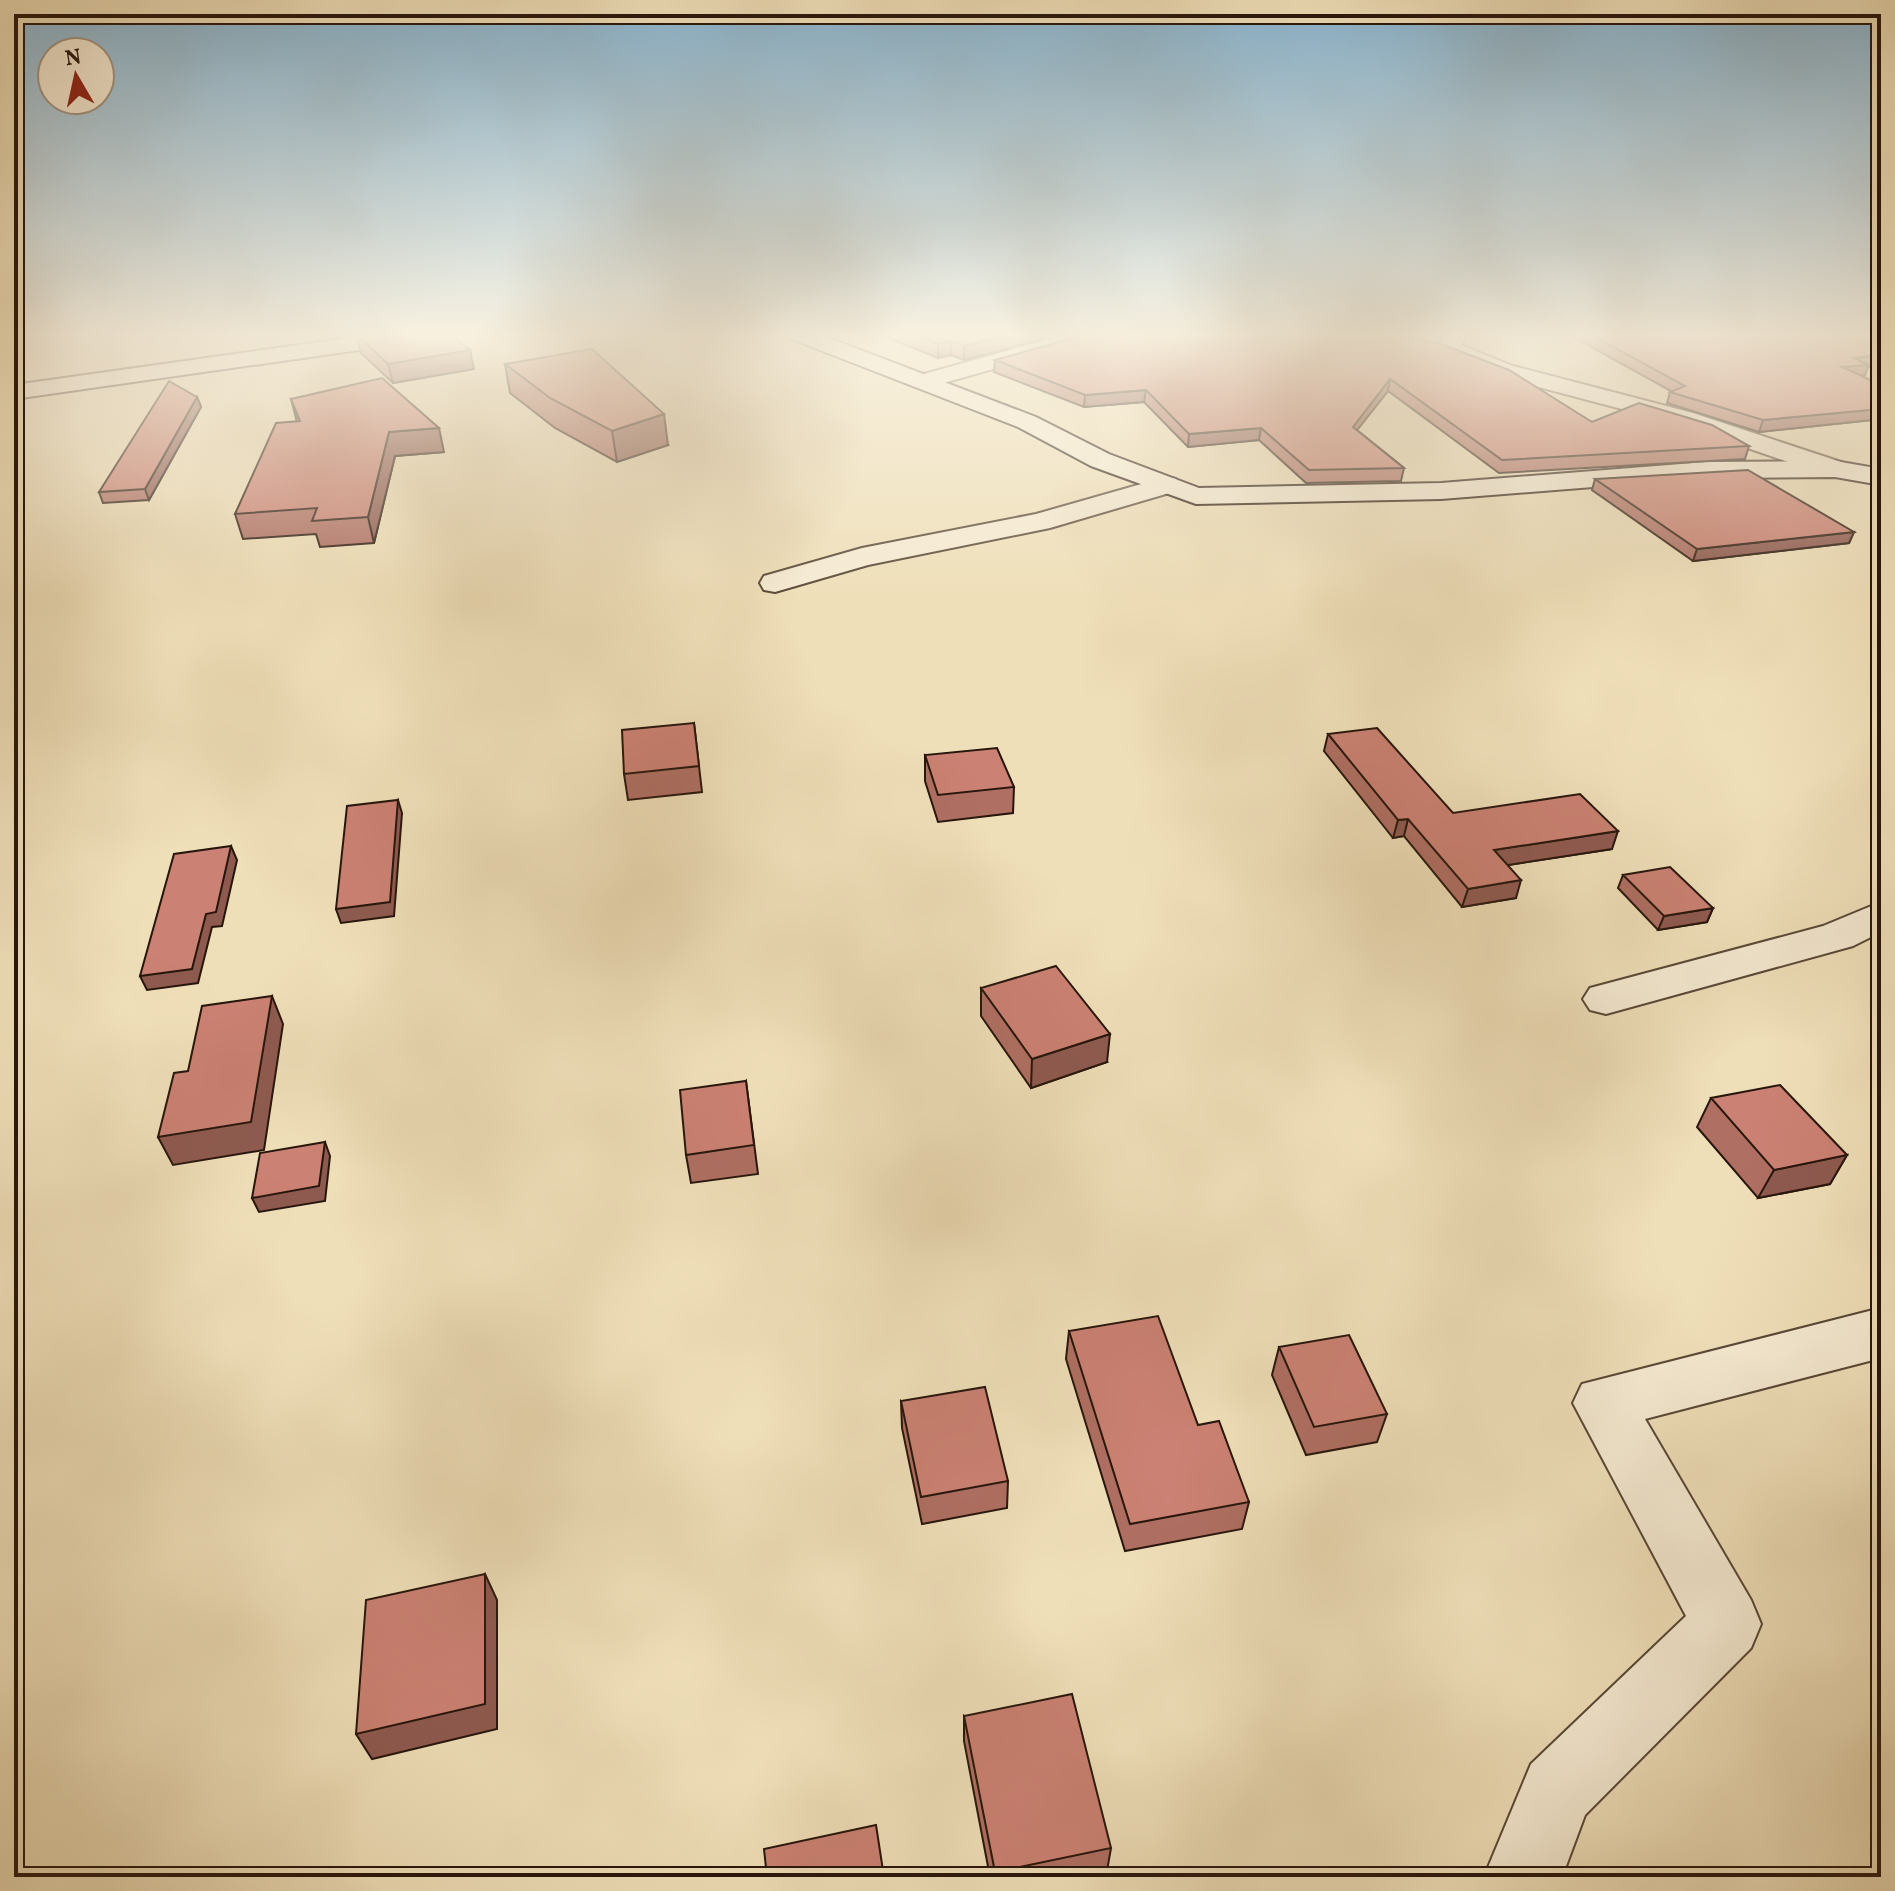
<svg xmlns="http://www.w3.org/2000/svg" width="1895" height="1891" viewBox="0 0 1895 1891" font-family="Vollkorn,serif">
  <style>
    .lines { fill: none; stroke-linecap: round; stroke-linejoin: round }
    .street-casing { stroke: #594837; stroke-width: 4 }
    .secondary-casing { stroke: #27160c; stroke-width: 4 }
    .street { fill: #f5ead2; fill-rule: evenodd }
    .secondary { fill: #f5ead2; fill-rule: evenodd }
    .wall { fill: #af6f63; stroke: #27160c; stroke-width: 2 }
    .shaded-wall { fill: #8e5a50; stroke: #27160c; stroke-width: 2 }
    .building { fill: #cb8173; stroke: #27160c; stroke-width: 2 }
  </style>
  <rect width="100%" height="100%" fill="#efdfb9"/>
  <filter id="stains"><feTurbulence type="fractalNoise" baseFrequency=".0025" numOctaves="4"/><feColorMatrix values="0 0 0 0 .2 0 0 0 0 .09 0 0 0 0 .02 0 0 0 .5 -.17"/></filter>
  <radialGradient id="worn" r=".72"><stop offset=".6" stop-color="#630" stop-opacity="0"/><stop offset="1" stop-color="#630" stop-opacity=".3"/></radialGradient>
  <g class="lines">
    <g class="street-casing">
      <path id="street" d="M 1071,333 L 1106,333 L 1103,338 L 933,386 L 925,388 L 913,381 L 917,376 Z
        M 1445,333 L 1467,333 L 1461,345 L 1513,366 L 1693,413 L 1844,463 L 1848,469 L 1844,475 L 1826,475 L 1675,423 L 1497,376 L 1440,353 L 1437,348 Z
        M 1166,477 L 1176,479 L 1180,485 L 1176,491 L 1050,528 L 868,565 L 775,592 L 764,590 L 760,583 L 764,576 L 862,548 L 1036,514 Z
        M 1881,902 L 1881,932 L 1853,946 L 1606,1014 L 1590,1010 L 1583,999 L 1590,988 L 1823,926 Z
        M 1881,1308 L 1881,1358 L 1645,1419 L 1751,1600 L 1761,1624 L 1751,1648 L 1585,1815 L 1562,1877 L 1484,1877 L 1531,1764 L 1686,1616 L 1573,1403 L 1582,1384 Z"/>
    </g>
    <g class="secondary-casing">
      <path id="secondary" d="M 384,333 L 440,333 L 429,340 L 14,399 L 14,385 Z
        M 786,333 L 816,333 L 1036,417 L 1109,454 L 1199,488 L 1441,483 L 1706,462 L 1835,461 L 1881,469 L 1881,485 L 1835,477 L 1706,478 L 1441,499 L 1196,504 L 1091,466 L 1018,427 L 789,338 Z"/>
    </g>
    <use href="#street" class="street"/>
    <use href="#secondary" class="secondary"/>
  </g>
  <path class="wall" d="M 876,333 L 1065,333 L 964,360 L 951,355 L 938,358 Z
    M 1396,333 L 1592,422 L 1749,446 L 1745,459 L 1499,473 L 1388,391 L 1357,430 L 1404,468 L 1401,481 L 1306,483 L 1259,440 L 1188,447 L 1144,402 L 1084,407 L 994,372 L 995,360 L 1122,335 Z
    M 1566,333 L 1881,333 L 1865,375 L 1860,376 L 1881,385 L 1881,419 L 1759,432 L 1667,403 L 1670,392 L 1671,391 Z
    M 356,334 L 474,369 L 393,383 L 361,353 Z
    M 505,364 L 668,445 L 617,462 L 555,428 L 510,393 Z
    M 197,397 L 201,407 L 149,500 L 103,503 L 99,492 Z
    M 291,399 L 444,452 L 395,456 L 374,543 L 320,547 L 316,534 L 243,539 L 235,514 L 297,422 Z
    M 1595,479 L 1854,532 L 1849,543 L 1693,561 L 1592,490 Z
    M 694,723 L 702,792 L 628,800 L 624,774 Z
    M 1328,734 L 1453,813 L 1612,849 L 1508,865 L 1516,898 L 1462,907 L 1404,836 L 1393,838 L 1324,751 Z
    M 925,755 L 1014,787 L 1013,813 L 938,822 L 925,781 Z
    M 1623,875 L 1713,908 L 1707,922 L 1658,930 L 1618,888 Z
    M 981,988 L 1107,1062 L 1031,1088 L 981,1016 Z
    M 746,1081 L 758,1174 L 691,1183 L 686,1155 Z
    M 1711,1098 L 1847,1155 L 1830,1184 L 1758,1198 L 1697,1127 Z
    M 1069,1331 L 1198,1425 L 1249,1502 L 1242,1529 L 1125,1551 L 1066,1359 Z
    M 1279,1347 L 1387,1414 L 1377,1442 L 1306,1455 L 1272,1375 Z
    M 901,1401 L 1008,1481 L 1007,1508 L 922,1524 L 902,1428 Z
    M 964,1716 L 1111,1848 L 1107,1871 L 1076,1877 L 990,1877 L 964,1741 Z"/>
  <path class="shaded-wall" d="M 342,333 L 364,333 L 343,336 Z
    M 1013,333 L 1065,333 L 964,360 L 964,346 Z
    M 951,341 L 951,355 L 938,358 L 938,344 Z
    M 470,350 L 474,369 L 393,383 L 388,364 Z
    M 1881,355 L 1881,366 L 1868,367 L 1865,375 L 1838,378 L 1842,367 L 1854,358 Z
    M 1390,379 L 1388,391 L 1350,439 L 1353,427 Z
    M 1146,390 L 1144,402 L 1084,407 L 1085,395 Z
    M 197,397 L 201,407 L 149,500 L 145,489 Z
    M 1881,408 L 1881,419 L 1759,432 L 1763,420 Z
    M 664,414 L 668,445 L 617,462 L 612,431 Z
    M 439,428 L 444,452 L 395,456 L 374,543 L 368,517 L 389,432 Z
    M 1261,428 L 1259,440 L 1188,447 L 1189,434 Z
    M 1854,532 L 1849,543 L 1693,561 L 1697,549 Z
    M 398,800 L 402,813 L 394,916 L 341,923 L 336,909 Z
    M 1408,819 L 1404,836 L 1393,838 L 1398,820 Z
    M 1618,831 L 1612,849 L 1489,868 L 1494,850 Z
    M 231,846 L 237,860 L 222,926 L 212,927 L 198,983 L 147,990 L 140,976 Z
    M 1521,880 L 1516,898 L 1462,907 L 1468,889 Z
    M 1713,908 L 1707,922 L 1658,930 L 1664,916 Z
    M 272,996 L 283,1024 L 264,1150 L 173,1165 L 158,1137 Z
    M 1110,1034 L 1107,1062 L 1031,1088 L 1032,1059 Z
    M 325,1142 L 330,1156 L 325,1201 L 259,1212 L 252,1198 Z
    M 1847,1155 L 1830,1184 L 1758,1198 L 1774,1170 Z
    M 485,1574 L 497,1600 L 497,1729 L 372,1759 L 356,1734 Z"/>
  <path class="building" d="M 364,333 L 449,333 L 470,350 L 388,364 L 356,334 Z
    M 910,333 L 1013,333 L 964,346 L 951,341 L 938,344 Z
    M 1092,333 L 1115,333 L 1122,335 L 1132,333 L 1396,333 L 1441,344 L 1509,370 L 1592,422 L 1639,403 L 1712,425 L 1749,446 L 1502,460 L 1390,379 L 1353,427 L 1404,468 L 1309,470 L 1261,428 L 1189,434 L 1146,390 L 1085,395 L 995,360 Z
    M 1588,333 L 1881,333 L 1881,355 L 1854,358 L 1869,365 L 1842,367 L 1881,385 L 1881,409 L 1763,420 L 1670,392 L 1685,386 Z
    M 592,349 L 664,414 L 612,431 L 550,398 L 505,364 Z
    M 382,378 L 439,428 L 389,432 L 368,517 L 312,521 L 317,508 L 235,514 L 276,423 L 300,421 L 291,399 Z
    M 169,381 L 197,397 L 145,489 L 99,492 Z
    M 1748,470 L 1854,532 L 1697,549 L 1595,479 Z
    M 694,723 L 699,766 L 624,774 L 622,730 Z
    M 1377,728 L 1453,813 L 1580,794 L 1618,831 L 1494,850 L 1521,880 L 1468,889 L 1408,819 L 1398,820 L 1328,734 Z
    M 997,748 L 1014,787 L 938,795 L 925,755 Z
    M 398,800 L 390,902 L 336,909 L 347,806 Z
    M 231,846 L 216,912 L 206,914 L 192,969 L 140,976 L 174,854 Z
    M 1670,867 L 1713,908 L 1664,916 L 1623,875 Z
    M 1056,966 L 1110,1034 L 1032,1059 L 981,988 Z
    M 272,996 L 251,1122 L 158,1137 L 174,1073 L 188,1071 L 202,1006 Z
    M 746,1081 L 754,1145 L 686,1155 L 680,1090 Z
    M 1780,1085 L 1847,1155 L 1774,1170 L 1711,1098 Z
    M 325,1142 L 319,1186 L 252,1198 L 260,1153 Z
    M 1158,1316 L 1198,1425 L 1219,1421 L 1249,1502 L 1130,1524 L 1069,1331 Z
    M 1349,1335 L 1387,1414 L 1314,1427 L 1279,1347 Z
    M 985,1387 L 1008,1481 L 921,1497 L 901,1401 Z
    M 485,1574 L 485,1704 L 356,1734 L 366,1600 Z
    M 1072,1694 L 1111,1848 L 995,1872 L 964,1716 Z
    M 876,1825 L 884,1877 L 767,1877 L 764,1849 Z"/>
  <linearGradient id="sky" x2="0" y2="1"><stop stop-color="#89b7d4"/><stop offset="0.56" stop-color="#f8f1e0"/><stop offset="1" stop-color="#f8f1e0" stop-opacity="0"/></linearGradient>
  <rect width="1895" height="598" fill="url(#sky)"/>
  <rect width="1895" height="1891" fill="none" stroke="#efdfb9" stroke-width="48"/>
  <rect x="16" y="16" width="1863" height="1859" fill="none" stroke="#27160c" stroke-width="4"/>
  <rect x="24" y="24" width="1847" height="1843" fill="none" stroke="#27160c" stroke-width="2"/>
  <g transform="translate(76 76) rotate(351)"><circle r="38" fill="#f5ead2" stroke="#a39583" stroke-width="2"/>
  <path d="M0-6L14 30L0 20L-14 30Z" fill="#8f2418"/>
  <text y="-12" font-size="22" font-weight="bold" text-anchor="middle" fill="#27160c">N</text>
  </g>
  <rect width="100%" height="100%" filter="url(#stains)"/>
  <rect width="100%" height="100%" fill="url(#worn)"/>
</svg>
